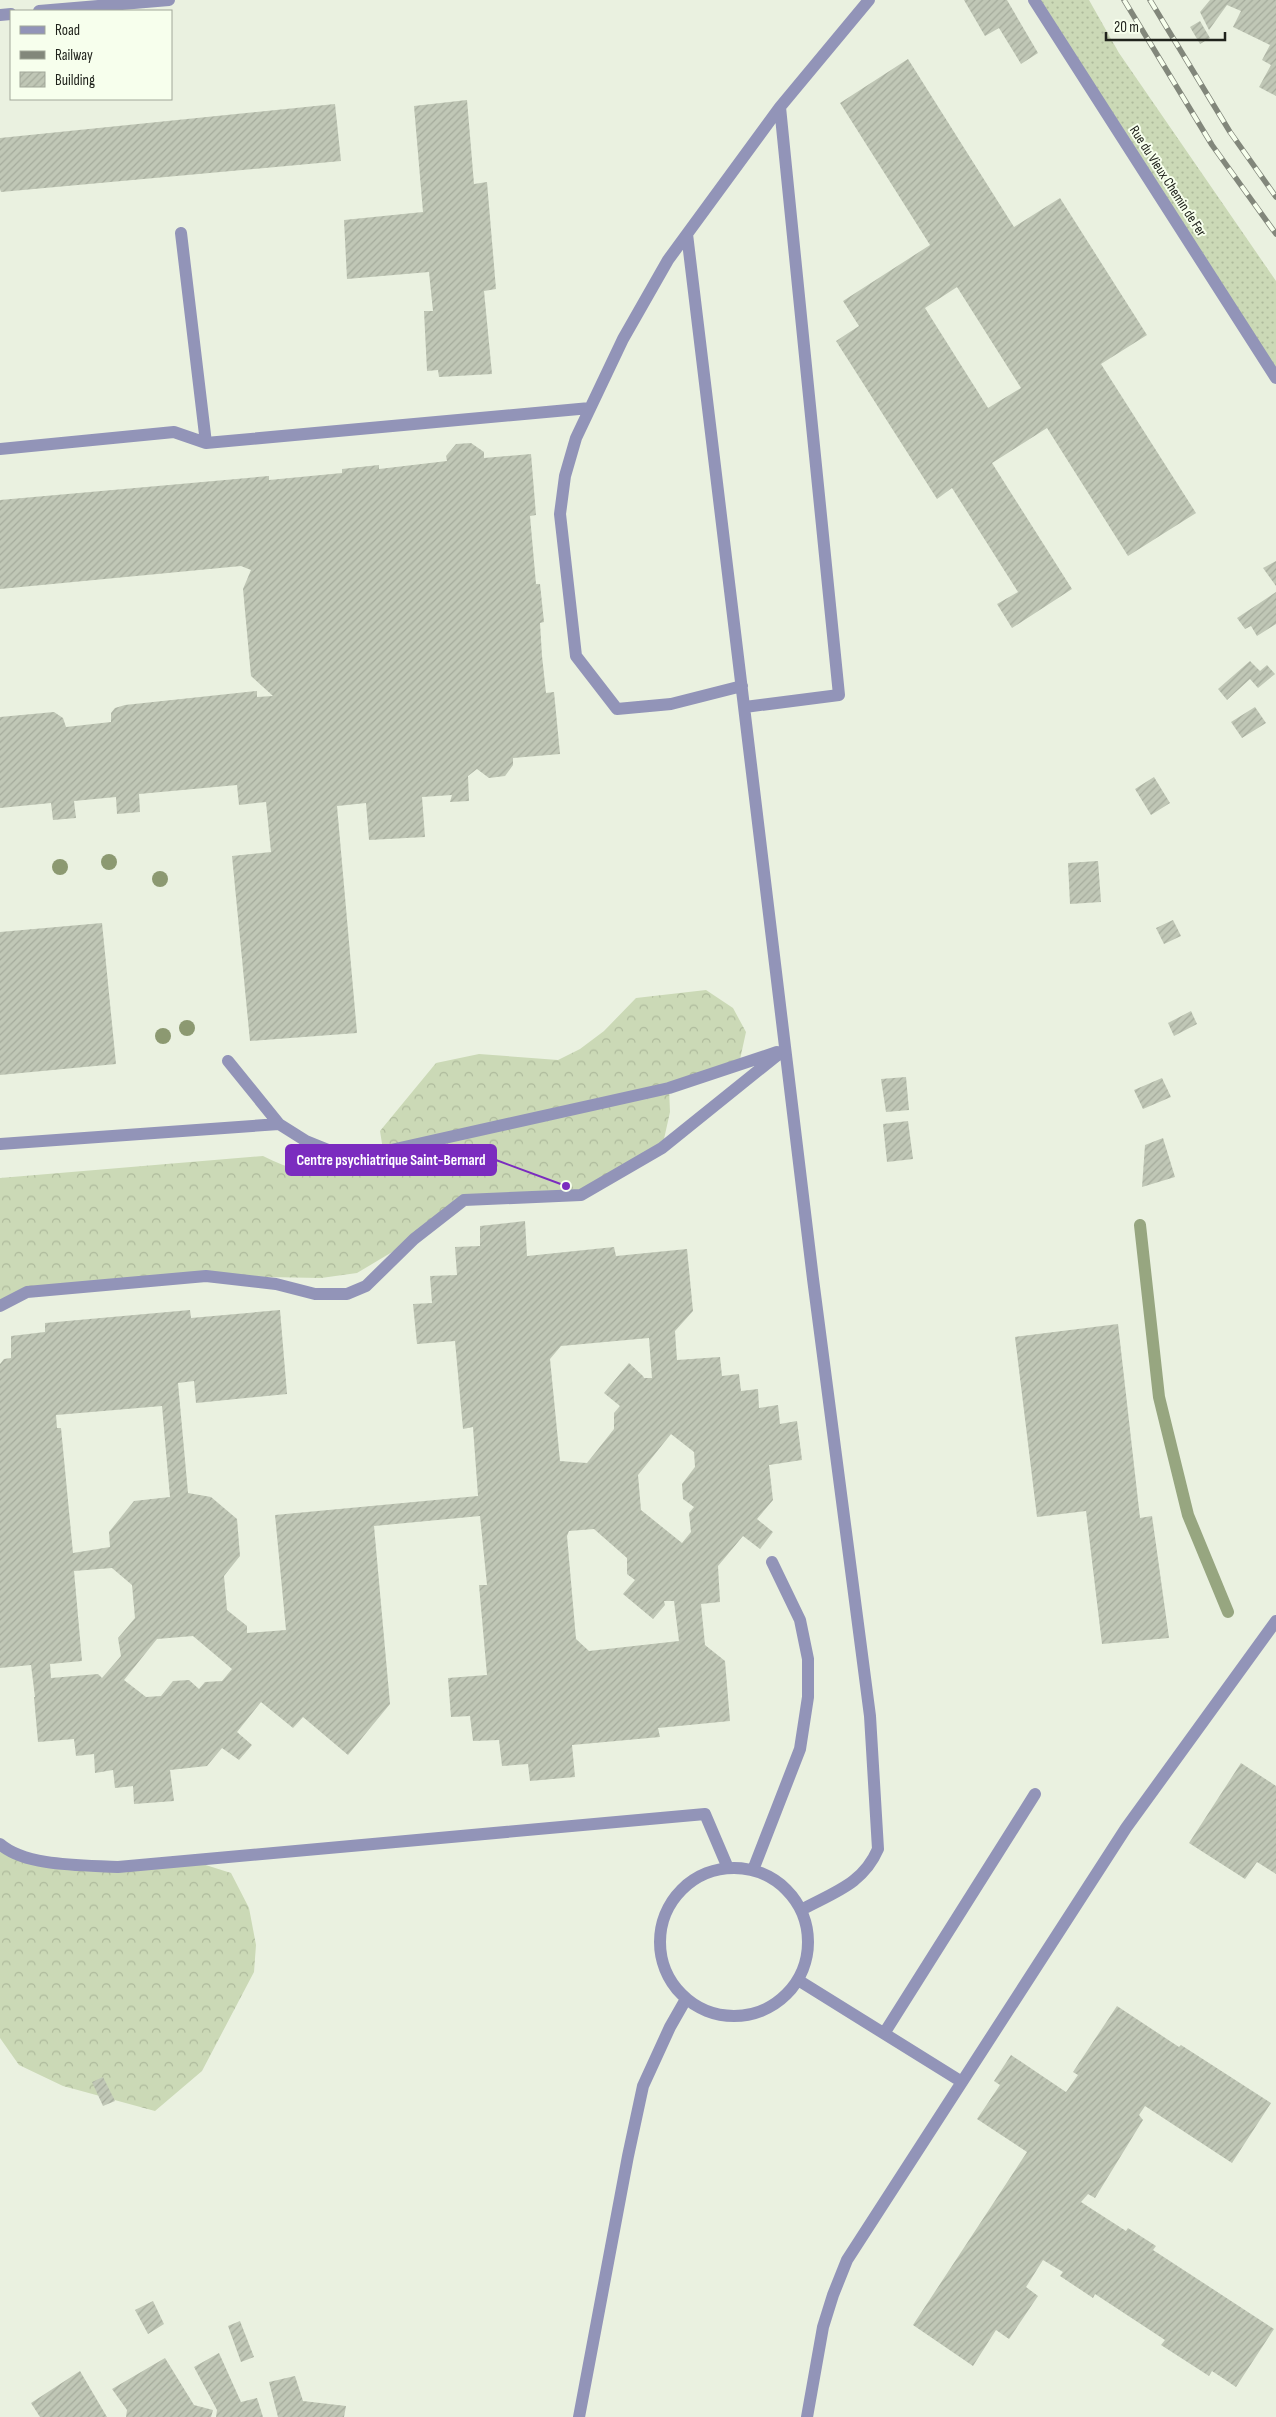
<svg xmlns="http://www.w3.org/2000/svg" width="1276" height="2417" viewBox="0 0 1276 2417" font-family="'Sofia Sans Condensed',sans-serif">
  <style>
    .grass { fill: url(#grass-dots) }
    .forest { fill: url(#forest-crowns) }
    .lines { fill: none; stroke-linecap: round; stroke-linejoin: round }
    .stream { stroke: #97a680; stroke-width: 12 }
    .building { fill: url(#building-hatch); fill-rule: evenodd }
    .lane { stroke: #9294b8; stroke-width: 12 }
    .street { stroke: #9294b8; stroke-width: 12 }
    .rail-casing { stroke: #82877b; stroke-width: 5.5 }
    .rail { stroke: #f7ffed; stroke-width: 4; stroke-dasharray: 11; stroke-linecap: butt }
    .tree { fill: #8c9971 }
    .labels { text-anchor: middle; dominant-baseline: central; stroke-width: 4; stroke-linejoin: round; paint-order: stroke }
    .street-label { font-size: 14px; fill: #20231c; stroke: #f7ffed }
    .leader { fill: none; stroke: #7b2cbf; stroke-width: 2 }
    .callout-dot { fill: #7b2cbf; stroke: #f7ffed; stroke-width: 2 }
    .callout { fill: #7b2cbf; stroke: #7b2cbf; stroke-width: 2 }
    .callout-label { font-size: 15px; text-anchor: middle; font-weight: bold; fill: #fff }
  </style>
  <defs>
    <pattern id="grass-dots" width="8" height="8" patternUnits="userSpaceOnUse" patternTransform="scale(1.25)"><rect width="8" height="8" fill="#cbd9b6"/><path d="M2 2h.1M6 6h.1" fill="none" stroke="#aeba9c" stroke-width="1.8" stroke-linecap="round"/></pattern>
    <pattern id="forest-crowns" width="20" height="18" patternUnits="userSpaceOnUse" patternTransform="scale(1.25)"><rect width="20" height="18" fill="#cbd9b6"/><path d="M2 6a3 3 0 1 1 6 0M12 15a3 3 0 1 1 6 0" fill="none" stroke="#aeba9c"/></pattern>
    <pattern id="building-hatch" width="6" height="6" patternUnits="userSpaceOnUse" patternTransform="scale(1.25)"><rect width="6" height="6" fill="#c0c7b6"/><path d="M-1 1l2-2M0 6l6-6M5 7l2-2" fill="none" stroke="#a5ab9c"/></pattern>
  </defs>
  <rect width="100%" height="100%" fill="#eaf1e0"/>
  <path class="grass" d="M 1034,0 L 1089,0 L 1119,53 L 1276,281 L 1276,378 Z"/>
  <path class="forest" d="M 706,990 L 733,1008 L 746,1032 L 739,1064 L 669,1088 L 670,1112 L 662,1148 L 581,1195 L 464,1200 L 414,1239 L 357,1273 L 321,1278 L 206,1276 L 27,1292 L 0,1306 L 0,1178 L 263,1156 C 309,1179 336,1177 386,1169 L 380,1131 L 436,1063 L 479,1054 L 558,1060 L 580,1049 L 604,1031 L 636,998 Z
    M 0,1848 L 60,1863 L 193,1861 L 231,1873 L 249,1908 L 256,1945 L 254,1972 L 202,2071 L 155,2111 L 63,2086 L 19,2065 L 0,2038 Z"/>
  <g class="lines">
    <path class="stream" d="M 1140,1225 L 1159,1397 L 1188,1515 L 1228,1612"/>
  </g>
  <path class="building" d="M 964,0 L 1007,0 L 1038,53 L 1021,64 L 999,28 L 985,36 Z
    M 1210,0 L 1276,0 L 1276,96 L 1259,87 L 1271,65 L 1262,60 L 1270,45 L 1233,27 L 1241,11 L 1227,5 L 1209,30 L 1200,12 Z
    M 1200,21 L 1210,38 L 1200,44 L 1190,27 Z
    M 908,59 L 1014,227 L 1060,198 L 1147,335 L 1101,364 L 1196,513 L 1128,556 L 1047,428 L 992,463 L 1072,589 L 1012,628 L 997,604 L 1018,592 L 952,488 L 937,499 L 836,341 L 859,326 L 843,301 L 930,245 L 840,103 ZM 957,287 L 1021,388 L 988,408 L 925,308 Z
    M 467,100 L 474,184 L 487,182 L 496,289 L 484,291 L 492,374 L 439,377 L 438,370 L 427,371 L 424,311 L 433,311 L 429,272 L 347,279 L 344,220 L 423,212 L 414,106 Z
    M 335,104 L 341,161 L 1,192 L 0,189 L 0,138 Z
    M 471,443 L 484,452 L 484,458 L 531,454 L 536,515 L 530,516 L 536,584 L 540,584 L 544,622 L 540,623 L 542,656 L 546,693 L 554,692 L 560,754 L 513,758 L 513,765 L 505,776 L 489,778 L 477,769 L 468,776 L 469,801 L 450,802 L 452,795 L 422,797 L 425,837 L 369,840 L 366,803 L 337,806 L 357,1033 L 250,1041 L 232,856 L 271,852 L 266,802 L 239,805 L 237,785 L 139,794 L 140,812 L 117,814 L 116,797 L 74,801 L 76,818 L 53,820 L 51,803 L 0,808 L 0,717 L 54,712 L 63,718 L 66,727 L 111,722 L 111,713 L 115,708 L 125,705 L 257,691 L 257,697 L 273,696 L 251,676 L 243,589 L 251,570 L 241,566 L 0,589 L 0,500 L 269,476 L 269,480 L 342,473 L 342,469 L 379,465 L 379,469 L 447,461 L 446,456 L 456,444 Z
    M 1276,561 L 1276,586 L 1263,568 Z
    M 1276,592 L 1276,624 L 1257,636 L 1251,626 L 1245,629 L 1237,618 Z
    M 1250,661 L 1260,671 L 1267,665 L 1275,674 L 1258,688 L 1250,679 L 1227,700 L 1218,689 Z
    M 1255,707 L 1266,723 L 1242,738 L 1231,722 Z
    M 1154,777 L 1170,803 L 1151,815 L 1135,789 Z
    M 1098,861 L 1101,902 L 1070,904 L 1068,863 Z
    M 1173,920 L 1181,936 L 1164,944 L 1156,928 Z
    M 102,923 L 116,1064 L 0,1075 L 0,932 Z
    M 1191,1011 L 1197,1024 L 1174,1036 L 1168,1023 Z
    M 906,1077 L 909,1110 L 886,1112 L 881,1079 Z
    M 1162,1078 L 1171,1097 L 1143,1109 L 1134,1090 Z
    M 908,1121 L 913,1159 L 887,1162 L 883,1124 Z
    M 1163,1138 L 1175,1177 L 1142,1187 L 1145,1145 Z
    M 525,1221 L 527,1256 L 614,1247 L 616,1256 L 687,1249 L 693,1311 L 675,1331 L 677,1360 L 720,1357 L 722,1376 L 739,1374 L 741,1391 L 758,1389 L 759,1408 L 778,1405 L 780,1424 L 797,1421 L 802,1460 L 769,1465 L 773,1500 L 757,1519 L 773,1532 L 760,1549 L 743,1536 L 718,1566 L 720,1602 L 701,1604 L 705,1645 L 725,1661 L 730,1721 L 658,1728 L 660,1737 L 572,1745 L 575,1777 L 530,1781 L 528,1764 L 502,1766 L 499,1740 L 473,1741 L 470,1716 L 451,1717 L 448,1678 L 487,1675 L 479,1585 L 487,1585 L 480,1516 L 374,1526 L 390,1704 L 348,1755 L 303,1717 L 293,1728 L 261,1702 L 237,1732 L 252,1745 L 239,1760 L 222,1748 L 207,1766 L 170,1770 L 174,1801 L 134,1804 L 133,1786 L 115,1788 L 113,1770 L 95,1773 L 94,1754 L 76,1756 L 74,1739 L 38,1742 L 34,1697 L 35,1697 L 31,1665 L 0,1668 L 0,1364 L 4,1359 L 11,1358 L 11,1336 L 45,1332 L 45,1323 L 190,1310 L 191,1318 L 280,1310 L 287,1394 L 196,1403 L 194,1381 L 178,1383 L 188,1493 L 211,1497 L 237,1519 L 240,1556 L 224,1576 L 227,1610 L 247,1626 L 247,1633 L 286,1630 L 275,1515 L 478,1496 L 473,1427 L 463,1429 L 455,1341 L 417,1344 L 413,1304 L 432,1303 L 430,1276 L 457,1275 L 455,1247 L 480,1246 L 480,1226 ZM 649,1338 L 652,1378 L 644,1378 L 643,1376 L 629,1363 L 604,1393 L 620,1406 L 614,1413 L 614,1429 L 587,1463 L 560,1461 L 550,1359 L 561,1346 ZM 162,1406 L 170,1497 L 134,1501 L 109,1532 L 110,1547 L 73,1553 L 61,1428 L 57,1428 L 56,1415 ZM 671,1434 L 694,1452 L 695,1467 L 682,1484 L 683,1499 L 694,1507 L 689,1513 L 691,1532 L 682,1543 L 641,1510 L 638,1475 ZM 594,1529 L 627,1558 L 627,1574 L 635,1580 L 623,1594 L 653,1619 L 665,1605 L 664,1601 L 674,1601 L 679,1641 L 589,1651 L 576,1639 L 567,1536 L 569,1531 ZM 112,1568 L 132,1585 L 135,1618 L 118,1638 L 121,1656 L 102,1678 L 98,1674 L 51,1678 L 50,1664 L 82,1661 L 74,1571 ZM 193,1636 L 232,1669 L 222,1681 L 205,1682 L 199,1689 L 189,1680 L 173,1681 L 161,1696 L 146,1697 L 124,1680 L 157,1639 Z
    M 1118,1324 L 1140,1518 L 1152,1516 L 1169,1638 L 1102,1644 L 1086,1511 L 1037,1517 L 1015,1337 Z
    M 1241,1763 L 1276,1786 L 1276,1874 L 1257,1862 L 1245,1879 L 1189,1843 Z
    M 1117,2006 L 1179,2047 L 1181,2045 L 1271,2103 L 1232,2163 L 1145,2106 L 1139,2115 L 1143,2120 L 1095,2198 L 1088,2194 L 1081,2202 L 1126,2231 L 1128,2228 L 1156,2246 L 1153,2250 L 1274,2329 L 1236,2387 L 1212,2371 L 1209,2376 L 1161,2345 L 1165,2340 L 1095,2294 L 1093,2298 L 1060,2276 L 1063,2272 L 1043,2260 L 1026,2287 L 1038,2296 L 1009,2339 L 996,2330 L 973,2366 L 913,2325 L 1027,2152 L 977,2119 L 1000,2085 L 994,2081 L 1011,2055 L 1066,2092 L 1078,2075 L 1073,2072 Z
    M 103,2077 L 115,2101 L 103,2106 L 92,2082 Z
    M 153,2301 L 164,2324 L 148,2334 L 135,2310 Z
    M 240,2321 L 254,2357 L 241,2362 L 228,2326 Z
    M 219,2353 L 241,2402 L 257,2398 L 263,2417 L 216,2417 L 217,2410 L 194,2367 Z
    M 165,2358 L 194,2405 L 213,2410 L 211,2417 L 126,2417 L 127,2410 L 112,2389 Z
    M 80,2371 L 107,2417 L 40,2417 L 31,2403 Z
    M 295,2376 L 303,2401 L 346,2406 L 344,2417 L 278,2417 L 269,2382 Z"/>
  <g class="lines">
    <path class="lane" d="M 39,11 L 169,0
      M 0,15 L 11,14
      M 181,233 L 206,443
      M 687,234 L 668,260 L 623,339 L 576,438 L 565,476 L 560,514 L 576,656 L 617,709 L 671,704 L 742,686
      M 0,449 L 174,432 L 206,443 L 590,408
      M 745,707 L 839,695 L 780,107
      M 228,1061 L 279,1124 L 306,1141 L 343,1156 L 373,1154 L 669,1088 L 777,1052
      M 0,1144 L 279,1124
      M 0,1306 L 27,1292 L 206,1276 L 276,1284 L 315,1294 L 347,1294 L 366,1286 L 414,1239 L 464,1200 L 581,1195 L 662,1148 L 785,1049
      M 0,1844 C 26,1867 84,1865 118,1867 L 705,1814 L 728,1868
      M660 1942a74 74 0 1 1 148 0a74 74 0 1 1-148 0Z
      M 753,1870 L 800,1749 L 808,1697 L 808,1659 L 800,1620 L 772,1562
      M 801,1910 C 834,1892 863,1884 878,1849 L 870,1716 L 813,1279 L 687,234 L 780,107 L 869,0
      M 798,1980 L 962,2082
      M 885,2032 L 1035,1794
      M 579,2417 L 628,2156 L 643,2086 L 670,2027 L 686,1999
      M 807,2417 L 823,2327 L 833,2295 L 847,2260 L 1126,1828 L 1276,1621"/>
    <path class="street" d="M 1034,0 L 1276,378"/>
    <g class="rail-casing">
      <path id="rail" d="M 1124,0 L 1212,145 L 1276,234
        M 1150,0 L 1230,132 L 1276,197"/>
    </g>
    <use href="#rail" class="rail"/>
  </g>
  <g class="tree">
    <circle cx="109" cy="862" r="8"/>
    <circle cx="60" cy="867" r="8"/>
    <circle cx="160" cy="879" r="8"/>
    <circle cx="187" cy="1028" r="8"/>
    <circle cx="163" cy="1036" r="8"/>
  </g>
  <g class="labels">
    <g class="street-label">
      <text transform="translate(1168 181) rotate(57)">Rue du Vieux Chemin de Fer</text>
    </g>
  </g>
  <path class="leader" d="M566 1186L496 1160"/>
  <circle class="callout-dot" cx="566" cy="1186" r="5"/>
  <rect class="callout" x="286" y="1145" width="210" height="30" rx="5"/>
  <g class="callout-label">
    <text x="391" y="1165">Centre psychiatrique Saint-Bernard</text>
  </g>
  <rect x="10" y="10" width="162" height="90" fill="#f7ffed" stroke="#a1a799"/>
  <rect x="20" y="26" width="25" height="8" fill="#9294b8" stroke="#a1a799"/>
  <text x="55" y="35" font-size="15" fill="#20231c">Road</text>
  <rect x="20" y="51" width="25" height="8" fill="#82877b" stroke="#a1a799"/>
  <text x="55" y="60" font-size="15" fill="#20231c">Railway</text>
  <rect x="20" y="72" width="25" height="15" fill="url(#building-hatch)" stroke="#a1a799"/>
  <text x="55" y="85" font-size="15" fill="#20231c">Building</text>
  <path d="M1106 32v8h119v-8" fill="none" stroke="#20231c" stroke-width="2.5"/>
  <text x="1114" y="32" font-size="15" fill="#20231c" stroke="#f7ffed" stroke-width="4" paint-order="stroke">20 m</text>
</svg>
